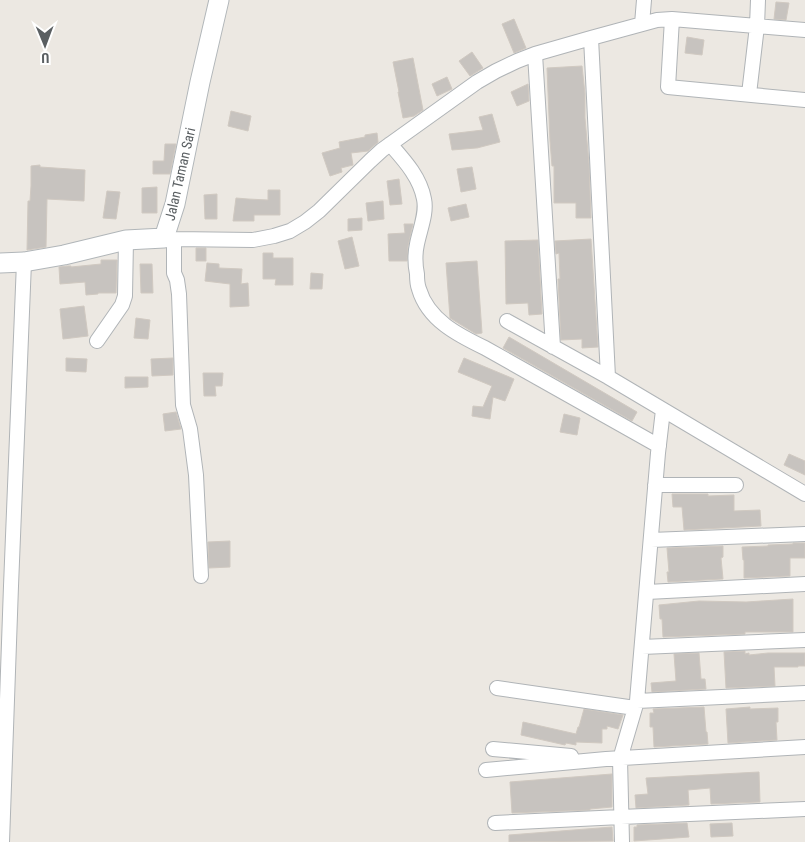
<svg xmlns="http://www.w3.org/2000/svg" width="805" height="842" viewBox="0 0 805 842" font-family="'Roboto Condensed',sans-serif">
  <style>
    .building { fill: #c7c3bf; stroke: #d0c9c1 }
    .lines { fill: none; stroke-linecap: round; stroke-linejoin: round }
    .street-casing { stroke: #b0b4b7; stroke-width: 16 }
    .secondary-casing { stroke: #b1b6b9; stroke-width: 21 }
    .street { stroke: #fff; stroke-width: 14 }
    .secondary { stroke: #fff; stroke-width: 19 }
    .labels { text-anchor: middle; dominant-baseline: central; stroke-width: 4.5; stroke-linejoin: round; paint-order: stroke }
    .street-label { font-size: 14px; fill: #5a5f62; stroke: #fff }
  </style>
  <rect width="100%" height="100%" fill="#ece8e2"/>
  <path class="building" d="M 776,2 L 789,3 L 786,20 L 774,19 Z
    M 514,19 L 526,48 L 514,53 L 502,24 Z
    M 687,37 L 704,40 L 702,55 L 685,53 Z
    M 472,52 L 483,68 L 470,76 L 459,61 Z
    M 413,58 L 423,110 L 414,116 L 403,118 L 398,92 L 399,92 L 393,62 Z
    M 582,66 L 585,94 L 585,118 L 589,164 L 591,218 L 576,218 L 576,203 L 554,203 L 554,166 L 552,166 L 550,141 L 547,68 Z
    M 447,77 L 452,89 L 437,96 L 432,84 Z
    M 528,84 L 529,101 L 517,106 L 511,92 Z
    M 231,111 L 251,116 L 248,131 L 228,126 Z
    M 492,114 L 500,142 L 477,148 L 476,148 L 452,150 L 449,134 L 483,130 L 479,117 Z
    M 377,133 L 378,142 L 368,151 L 351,153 L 353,165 L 341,168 L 342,172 L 330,176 L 322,153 L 340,148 L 339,142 L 365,137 L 365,135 Z
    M 165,144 L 176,144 L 170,174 L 153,174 L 153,161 L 164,161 Z
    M 40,165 L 40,167 L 85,170 L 84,201 L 47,199 L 46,247 L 27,250 L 28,201 L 30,201 L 31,186 L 31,166 Z
    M 472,167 L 476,189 L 461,192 L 457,169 Z
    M 399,179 L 402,204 L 390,205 L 387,181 Z
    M 157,187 L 157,213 L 142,213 L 142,188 Z
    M 268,190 L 280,190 L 280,215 L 254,215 L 254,221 L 233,221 L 236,198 L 248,199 L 268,200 Z
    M 107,191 L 120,192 L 116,219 L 103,218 Z
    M 217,194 L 217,219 L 205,219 L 204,195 Z
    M 383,201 L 384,219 L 368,221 L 366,203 Z
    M 466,204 L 469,217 L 451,221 L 448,208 Z
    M 362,218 L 362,230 L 348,231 L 348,219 Z
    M 404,224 L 413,224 L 408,246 L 407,261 L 389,261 L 388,234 L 405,233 Z
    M 352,237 L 359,266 L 345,269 L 338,241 Z
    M 591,239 L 598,347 L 582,348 L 582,339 L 561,340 L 558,279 L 560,279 L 559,253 L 556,254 L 555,241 Z
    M 538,240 L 542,314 L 529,315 L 528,303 L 506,304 L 505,241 Z
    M 196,248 L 206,248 L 206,261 L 196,261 Z
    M 263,253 L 273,253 L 273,258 L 293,258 L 293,285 L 275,285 L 276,279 L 263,279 Z
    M 101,260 L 117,260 L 116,293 L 98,293 L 98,294 L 86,295 L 85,282 L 60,284 L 59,267 L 68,266 L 71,266 L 71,267 L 101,264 Z
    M 477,261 L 482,333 L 476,334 L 450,318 L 446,263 Z
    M 207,263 L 219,264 L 219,268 L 242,269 L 241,284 L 248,283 L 249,306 L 230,307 L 230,284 L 205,281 Z
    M 140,264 L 152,264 L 153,293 L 141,293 Z
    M 311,273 L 323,274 L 322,289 L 310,289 Z
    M 84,306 L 88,336 L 63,339 L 60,309 Z
    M 136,318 L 150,320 L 148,339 L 134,338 Z
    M 509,337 L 637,412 L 632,421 L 503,348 Z
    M 66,358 L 87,359 L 86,372 L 66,371 Z
    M 173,358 L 173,375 L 152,376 L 151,359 Z
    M 464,358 L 514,379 L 505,401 L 493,397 L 490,419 L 472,416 L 473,406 L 483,407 L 492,386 L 458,372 Z
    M 203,373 L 223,373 L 222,386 L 215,386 L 216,396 L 204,396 Z
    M 125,377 L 148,377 L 148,387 L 125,388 Z
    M 176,412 L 181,429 L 165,431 L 163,414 Z
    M 564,414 L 580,418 L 577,435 L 560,432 Z
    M 789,454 L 805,461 L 805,475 L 784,465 Z
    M 672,494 L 708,494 L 708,496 L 734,495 L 734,511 L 760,510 L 761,526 L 684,530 L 682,507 L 673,507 Z
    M 230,541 L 230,567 L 209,568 L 208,542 Z
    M 793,543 L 805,543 L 805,558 L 790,558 L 790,576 L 744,578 L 744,560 L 743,560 L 742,547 L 768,546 L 768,545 L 793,544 Z
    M 723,546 L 723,557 L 721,558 L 723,579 L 668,582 L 667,572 L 669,572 L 667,548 Z
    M 793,599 L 793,632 L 745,632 L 745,634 L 663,637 L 662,619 L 660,619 L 659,605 L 699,601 L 746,602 Z
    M 745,651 L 745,654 L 749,653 L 749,655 L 768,653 L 805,653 L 805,666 L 798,666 L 798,667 L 774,667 L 775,686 L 726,688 L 724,652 Z
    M 699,653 L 701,679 L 705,679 L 706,689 L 652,692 L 651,683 L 676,681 L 674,654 Z
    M 704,707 L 706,732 L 707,732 L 708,744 L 654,747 L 653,727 L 650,727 L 650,713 L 654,713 L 653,709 Z
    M 750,707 L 750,709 L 778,708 L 778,722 L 776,722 L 777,740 L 728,743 L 726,709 Z
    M 584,709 L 623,715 L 618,729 L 607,726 L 607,729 L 602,729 L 602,743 L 576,742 L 576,745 L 566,743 L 565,745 L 521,735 L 523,722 L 576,734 L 578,727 L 579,727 Z
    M 759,772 L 760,802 L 711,804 L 710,788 L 688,790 L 689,805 L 636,808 L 635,795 L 648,794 L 646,778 Z
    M 612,774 L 612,807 L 590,809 L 590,810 L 512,813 L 510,782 Z
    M 687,823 L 689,837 L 634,841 L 634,827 L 637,827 L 637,825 Z
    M 732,823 L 733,836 L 711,837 L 710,824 Z
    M 612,827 L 613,841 L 509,842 L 509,835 Z"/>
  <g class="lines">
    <g class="street-casing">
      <path id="street" d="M 672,19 L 668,87 L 805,100
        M 642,24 L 644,0
        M 591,38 L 608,377
        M 535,54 L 553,347
        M 749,94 L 757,26 L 758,0
        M 390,144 C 404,160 420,177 424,199 C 427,213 420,229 417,244 C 415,253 415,264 417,274 C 417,279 417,284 419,289 C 428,320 458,335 485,348 L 659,446
        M 164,238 L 174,239 L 253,240 L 274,236 L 290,231 L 305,222 L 319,211 L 370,161 L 382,150 L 477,82 L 496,71 L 517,61 L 535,54 L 591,38 L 657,20 L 672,19 L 805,30
        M 174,239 L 174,273 L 177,280 L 179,294 L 183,405 L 190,429 L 196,475 L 201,576
        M 507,321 L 608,377 L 805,494
        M 97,341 L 122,305 L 125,296 L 126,240
        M 655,485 L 736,485
        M 651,540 L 805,534
        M 647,592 L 805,584
        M 642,647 L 805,640
        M 497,688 L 635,708
        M 637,701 L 805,693
        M 493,749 L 571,756
        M 486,770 L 606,759 L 805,747
        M 495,823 L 621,817 L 805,809
        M 2,842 L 11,586 L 24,262
        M 622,842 L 620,759 L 637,701 L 658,453 L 663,410"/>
    </g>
    <g class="secondary-casing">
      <path id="secondary" d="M 0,263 L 24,262 L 64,255 L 126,240 L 164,238 L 175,204 L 200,82 L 219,0"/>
    </g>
    <use href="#street" class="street"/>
    <use href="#secondary" class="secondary"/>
  </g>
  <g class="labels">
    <g class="street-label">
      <text transform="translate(180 174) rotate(-77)">Jalan Taman Sari</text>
    </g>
  </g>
  <g transform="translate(45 45) rotate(179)" stroke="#ffffff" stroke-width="4" paint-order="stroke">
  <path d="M0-4L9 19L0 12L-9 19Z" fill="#5a5f62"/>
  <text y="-8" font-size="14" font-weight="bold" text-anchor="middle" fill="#5a5f62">U</text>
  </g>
</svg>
